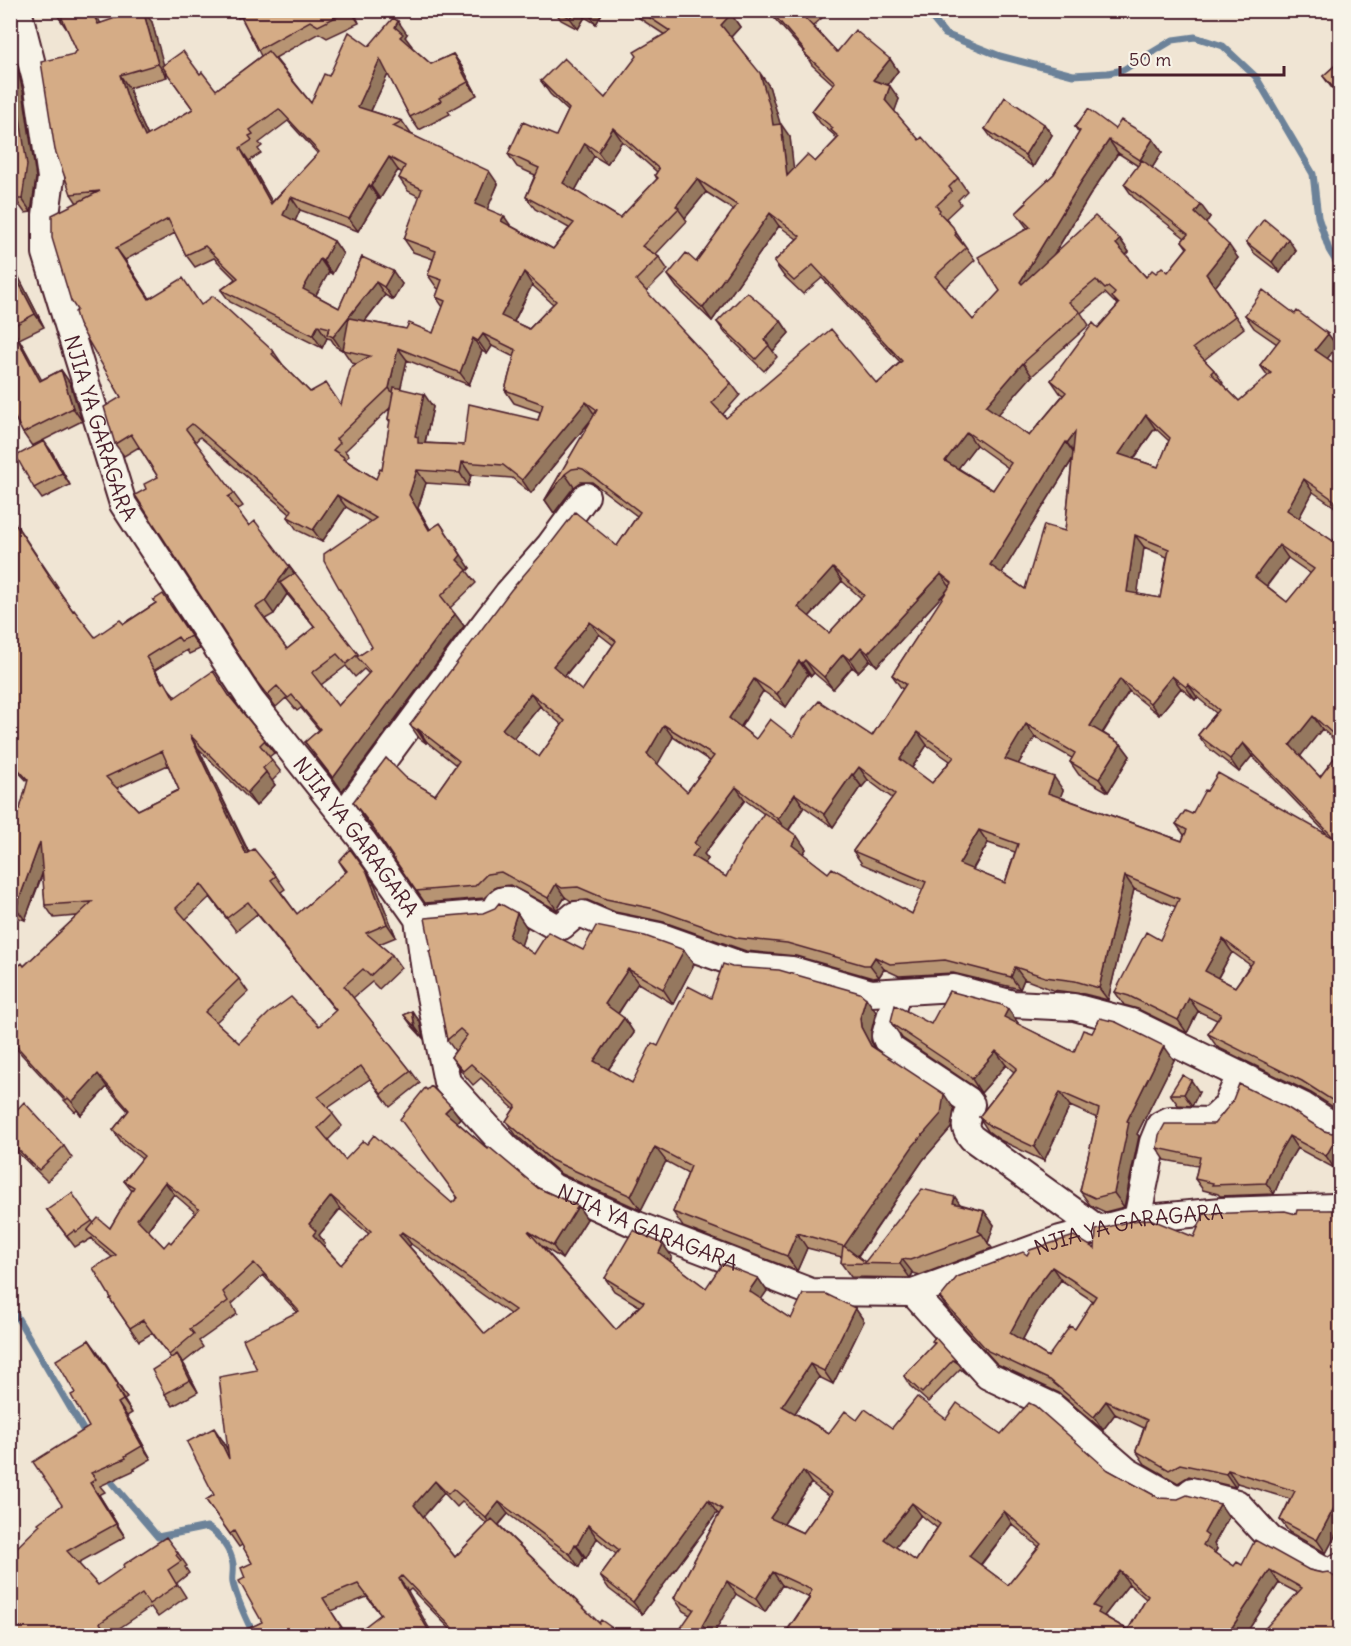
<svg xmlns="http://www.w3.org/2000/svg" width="1351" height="1646" viewBox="0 0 1351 1646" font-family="Delius,sans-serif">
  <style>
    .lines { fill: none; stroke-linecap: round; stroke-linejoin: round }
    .stream { stroke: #6c8299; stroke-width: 7 }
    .minor-casing { stroke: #4a1f2b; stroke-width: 30 }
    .minor { stroke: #f7f3e8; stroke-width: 26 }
    .wall { fill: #b79473; stroke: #4a1f2b; stroke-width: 1.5; fill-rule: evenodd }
    .shaded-wall { fill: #95785e; stroke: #4a1f2b; stroke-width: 1.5 }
    .building { fill: #d5ac86; stroke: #4a1f2b; stroke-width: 1.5; fill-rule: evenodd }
    .labels { text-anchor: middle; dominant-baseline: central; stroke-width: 6; stroke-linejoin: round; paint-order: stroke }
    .street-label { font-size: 21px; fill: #4a1f2b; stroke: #f7f3e8 }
  </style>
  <rect width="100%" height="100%" fill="#f0e5d4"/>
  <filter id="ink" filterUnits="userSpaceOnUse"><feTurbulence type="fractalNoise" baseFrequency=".0167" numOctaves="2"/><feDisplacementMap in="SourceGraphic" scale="12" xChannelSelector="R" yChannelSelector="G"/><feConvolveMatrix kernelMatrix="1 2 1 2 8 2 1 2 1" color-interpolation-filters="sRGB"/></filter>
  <g filter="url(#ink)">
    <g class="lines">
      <path class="stream" d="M 932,10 L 932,18 L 945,34 L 1000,56 L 1073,75 L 1108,73 L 1123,70 L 1173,40 L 1195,37 L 1223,46 L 1256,77 L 1313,174 L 1318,217 L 1329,250 L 1340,268
        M 10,1305 L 88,1438
        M 107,1474 L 112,1483 L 158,1537 L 207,1527 C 219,1534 231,1550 233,1564 C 234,1571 232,1577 233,1583 C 237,1601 247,1619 254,1636"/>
      <g class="minor-casing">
        <g id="minor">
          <path id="s1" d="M 18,10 L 38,88 L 51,178 L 46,215 L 46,253 L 123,504 L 251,700 L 363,841 L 418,919 L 425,971 L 447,1082 L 507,1148 L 553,1187 L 637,1225 L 811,1292 L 913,1293 L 1060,1239 L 1137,1219 L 1222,1211 L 1335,1207 L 1340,1208"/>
          <path d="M 343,815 L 482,627 L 508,593 L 550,545 L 586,496"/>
          <path d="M 418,919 L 489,913 L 495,911 C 498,903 500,899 509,900 L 556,927 L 562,926 L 575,915 L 582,914 L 610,926 L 659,936 L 743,966 L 792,970 L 871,993 L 954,988 L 1013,1004 L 1074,1007 L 1131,1022 L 1303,1106 L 1340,1130"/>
          <path d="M 897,992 L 885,1036 L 890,1048 L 968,1100 L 971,1104 C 968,1119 960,1125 972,1138 L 1098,1229"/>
          <path d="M 1137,1219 L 1153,1142 L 1160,1125 L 1170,1120 L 1211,1121 L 1226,1107 L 1240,1075"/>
          <path d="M 913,1293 L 988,1376 L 1052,1406 L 1127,1471 L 1175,1498 L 1185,1497 L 1192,1491 L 1237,1503 L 1270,1539 L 1325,1570 L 1333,1571 L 1340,1566"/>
        </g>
      </g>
      <use href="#minor" class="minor"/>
    </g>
    <path class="wall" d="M 55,10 L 94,10 L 100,23 L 152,22 L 163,65 L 200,74 L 216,90 L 261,56 L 258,50 L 241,17 L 238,18 L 232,10 L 353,10 L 359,23 L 327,38 L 319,33 L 275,58 L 311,103 L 329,76 L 369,46 L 407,34 L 405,37 L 412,47 L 431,64 L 453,54 L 462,67 L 477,95 L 448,111 L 450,114 L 419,130 L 410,117 L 388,74 L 371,111 L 402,121 L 411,134 L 498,184 L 487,209 L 511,226 L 553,249 L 569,228 L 535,209 L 526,197 L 535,175 L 517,167 L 508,154 L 556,136 L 568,111 L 550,94 L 541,81 L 605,98 L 665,35 L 639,18 L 634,10 L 728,10 L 740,27 L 731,37 L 769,86 L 780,125 L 790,137 L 793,169 L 815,162 L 837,139 L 834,135 L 820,123 L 812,111 L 833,84 L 812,65 L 804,52 L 775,19 L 770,10 L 816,10 L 822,18 L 813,26 L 837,52 L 890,59 L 898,71 L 888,85 L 899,99 L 894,111 L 919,140 L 958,178 L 967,191 L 958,200 L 961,204 L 946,218 L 975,260 L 945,288 L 973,320 L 1000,291 L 1028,229 L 1016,213 L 1026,203 L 1054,174 L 1079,133 L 1075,127 L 1115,129 L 1153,139 L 1162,152 L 1152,168 L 1210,217 L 1206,223 L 1238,258 L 1215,287 L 1244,328 L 1204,360 L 1214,370 L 1223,383 L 1222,384 L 1239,401 L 1268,376 L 1260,365 L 1277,344 L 1254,328 L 1245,315 L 1295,314 L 1328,334 L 1337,346 L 1327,359 L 1341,368 L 1341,511 L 1313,492 L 1299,518 L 1333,541 L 1341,532 L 1341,746 L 1322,729 L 1300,756 L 1320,777 L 1341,749 L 1341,1112 L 1311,1093 L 1217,1047 L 1208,1034 L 1217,1020 L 1198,1011 L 1187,1033 L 1138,1009 L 1124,1005 L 1115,992 L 1160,940 L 1176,907 L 1134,889 L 1108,1000 L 1084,994 L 1053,990 L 1024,979 L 1020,989 L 953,973 L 899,976 L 884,969 L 879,977 L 873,978 L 796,956 L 746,951 L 664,922 L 615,912 L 587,900 L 571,901 L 565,897 L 557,910 L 510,885 L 496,887 L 484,898 L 425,903 L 379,836 L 362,815 L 353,802 L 406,778 L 435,795 L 456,765 L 427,742 L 426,743 L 419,738 L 410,725 L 617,546 L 637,516 L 592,482 L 581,482 L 574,487 L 554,513 L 545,500 L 593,418 L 531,493 L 512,478 L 471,475 L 468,486 L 426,483 L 418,508 L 430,529 L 470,568 L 467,571 L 476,583 L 450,608 L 464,626 L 342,791 L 305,742 L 319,730 L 301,708 L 297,711 L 286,698 L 276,707 L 254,678 L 146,489 L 158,477 L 139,447 L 124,456 L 115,444 L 121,397 L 77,310 L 77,203 L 71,194 L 74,54 L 77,51 L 68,31 L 60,19 ZM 165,70 L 193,109 L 148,136 L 137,112 L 129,88 L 167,77 ZM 288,121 L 318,154 L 272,202 L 249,161 L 261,153 L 258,149 L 262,146 L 259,143 ZM 622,141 L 657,172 L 655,175 L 657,179 L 620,218 L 575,191 L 594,156 L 607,164 ZM 1118,153 L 1138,166 L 1124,184 L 1133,197 L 1185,238 L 1182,241 L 1187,248 L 1168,272 L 1146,277 L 1126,255 L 1129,252 L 1120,239 L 1053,256 L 1090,195 ZM 398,170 L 402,173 L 399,178 L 408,191 L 420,197 L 404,239 L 413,252 L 433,259 L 428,275 L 437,288 L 439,289 L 436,297 L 443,307 L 433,333 L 406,329 L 365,321 L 385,295 L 393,300 L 402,284 L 362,257 L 339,308 L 315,295 L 329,272 L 332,274 L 343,254 L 334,241 L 295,221 L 300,210 L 358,231 L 378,198 L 380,199 ZM 706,192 L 734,210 L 696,262 L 668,275 L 677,288 L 712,321 L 779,226 L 797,239 L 774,262 L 783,275 L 803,294 L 822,278 L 900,362 L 877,384 L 726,418 L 723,414 L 740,395 L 731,383 L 646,292 L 668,270 L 659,257 L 655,255 L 687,221 L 685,218 ZM 175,233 L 186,255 L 195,267 L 214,258 L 235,279 L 221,290 L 230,302 L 322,348 L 327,338 L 331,339 L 336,347 L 342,350 L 343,348 L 343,350 L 352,363 L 357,364 L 341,405 L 310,392 L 283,365 L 274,352 L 201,305 L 149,298 L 125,260 ZM 532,285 L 553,304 L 529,329 L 514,322 ZM 1105,293 L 1114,302 L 1115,301 L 1118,305 L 1051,380 L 1060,393 L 1063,395 L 1029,436 L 998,414 L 1032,376 L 1089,325 L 1081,313 ZM 492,346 L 514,357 L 505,390 L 514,403 L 540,412 L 538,420 L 464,445 L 425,443 L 433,407 L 400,389 L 407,360 L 469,385 L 482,351 L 487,354 ZM 390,408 L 388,419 L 390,422 L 382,470 L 376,479 L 347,461 L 345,459 L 349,456 L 345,451 ZM 1155,428 L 1169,441 L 1158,467 L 1134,459 ZM 200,437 L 290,514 L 288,517 L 297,530 L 322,542 L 346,507 L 371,522 L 372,647 L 359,656 L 289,566 L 249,526 L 237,510 L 243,506 L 195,442 ZM 976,445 L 1008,468 L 993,490 L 958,468 ZM 1072,460 L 1065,531 L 1025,589 L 1002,573 ZM 1144,547 L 1167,557 L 1160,598 L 1137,594 ZM 1288,558 L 1311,574 L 1287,602 L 1267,586 ZM 842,581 L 861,598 L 829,633 L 809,617 ZM 950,587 L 892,675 L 901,688 L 903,689 L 872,736 L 793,737 L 756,739 L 741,727 L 763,691 L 786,707 L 808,674 L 811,676 L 814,673 L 833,689 L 852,667 L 858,672 L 870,660 L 877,666 ZM 287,594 L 314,627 L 287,649 L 265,619 L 274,614 ZM 599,634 L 613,645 L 582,691 L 565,676 ZM 346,666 L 355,677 L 364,669 L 369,674 L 338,706 L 321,685 ZM 1181,688 L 1195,700 L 1197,697 L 1216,713 L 1198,735 L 1207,747 L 1239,772 L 1252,756 L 1328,835 L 1192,814 L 1176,824 L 1184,835 L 1182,841 L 1060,797 L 1063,790 L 1018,764 L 1035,737 L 1072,758 L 1070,762 L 1079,775 L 1108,792 L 1130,756 L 1121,744 L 1103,733 L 1129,691 L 1159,715 ZM 540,706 L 562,725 L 539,757 L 514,738 ZM 673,737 L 710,761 L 687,792 L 657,764 ZM 927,745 L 950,761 L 932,783 L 912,768 ZM 868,780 L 892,798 L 853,851 L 862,864 L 923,890 L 912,914 L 828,873 L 803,854 L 806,849 L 789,830 L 804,807 L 833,827 L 861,786 L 862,787 ZM 745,800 L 764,814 L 726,877 L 704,864 L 708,859 L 704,854 ZM 988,843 L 1015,852 L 1005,883 L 973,870 ZM 1232,952 L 1250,965 L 1235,987 L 1218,978 Z
      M 150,10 L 166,10 L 153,15 Z
      M 554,10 L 604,10 L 596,24 L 585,17 L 578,29 L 561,20 Z
      M 1341,60 L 1341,98 L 1331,87 L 1323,76 Z
      M 23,91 L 36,178 L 31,212 L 25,213 L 15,199 Z
      M 985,129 L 1052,135 L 1033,167 L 993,140 Z
      M 1246,242 L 1296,251 L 1280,273 L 1254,253 Z
      M 10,260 L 44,327 L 19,339 L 41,380 L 61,370 L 70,383 L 82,421 L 32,446 L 23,433 L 10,408 Z
      M 781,321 L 789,333 L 773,351 L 777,357 L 764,371 L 725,333 L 717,322 Z
      M 52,452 L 70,485 L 42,499 L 34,488 Z
      M 10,516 L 58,587 L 57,588 L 73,611 L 95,637 L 124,624 L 156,603 L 154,600 L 172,607 L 200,649 L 189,654 L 187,650 L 155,670 L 163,682 L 176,697 L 234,701 L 274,753 L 269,757 L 281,772 L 272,781 L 275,785 L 256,806 L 198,748 L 249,852 L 276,876 L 285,889 L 281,892 L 297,914 L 346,872 L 339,861 L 375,885 L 396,937 L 379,944 L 392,955 L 401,968 L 379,989 L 372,982 L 353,998 L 411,1071 L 420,1083 L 390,1107 L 370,1079 L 328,1108 L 342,1126 L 328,1140 L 345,1160 L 452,1203 L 457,1198 L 427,1090 L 451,1106 L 460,1118 L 457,1122 L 488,1149 L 538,1188 L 578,1206 L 587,1219 L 562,1259 L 542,1246 L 616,1330 L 639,1306 L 614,1291 L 605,1278 L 663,1244 L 672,1257 L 670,1261 L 706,1288 L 758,1278 L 767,1291 L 761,1299 L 791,1319 L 855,1308 L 864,1321 L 833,1384 L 819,1377 L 795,1413 L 829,1433 L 857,1420 L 892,1428 L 946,1419 L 1001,1434 L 1108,1470 L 1159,1498 L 1229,1517 L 1214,1544 L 1217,1549 L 1215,1553 L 1234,1566 L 1242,1565 L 1309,1570 L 1322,1573 L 1298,1593 L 1279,1583 L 1245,1635 L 784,1635 L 809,1598 L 808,1597 L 782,1585 L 765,1612 L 736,1594 L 690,1615 L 683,1611 L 674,1598 L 719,1514 L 717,1513 L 642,1614 L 609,1589 L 600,1576 L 616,1554 L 597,1538 L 586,1558 L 584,1557 L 579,1567 L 508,1514 L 499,1525 L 599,1623 L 622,1635 L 456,1635 L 411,1589 L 380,1614 L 367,1597 L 331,1611 L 347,1635 L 235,1635 L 262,1622 L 245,1578 L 252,1563 L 242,1545 L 239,1547 L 206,1500 L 214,1495 L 223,1441 L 229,1452 L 257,1370 L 297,1312 L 263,1275 L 232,1304 L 237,1314 L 199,1341 L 203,1347 L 183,1363 L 198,1392 L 173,1406 L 165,1394 L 171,1358 L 152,1333 L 139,1341 L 110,1299 L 111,1298 L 112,1257 L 96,1244 L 92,1238 L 84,1243 L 83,1242 L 75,1247 L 47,1210 L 92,1221 L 94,1223 L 110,1228 L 132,1191 L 124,1181 L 142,1159 L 122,1143 L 113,1130 L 128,1111 L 107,1087 L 81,1115 L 77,1110 L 75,1112 L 10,1042 L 10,973 L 24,966 L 77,916 L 54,918 L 45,905 L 43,873 L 25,920 L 10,915 L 10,814 L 20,809 L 28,782 L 10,763 ZM 168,765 L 179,790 L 138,810 L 117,788 ZM 210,897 L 236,931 L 257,914 L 336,1011 L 319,1026 L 239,1043 L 216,1022 L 248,992 L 239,979 L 186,919 ZM 174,1194 L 196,1213 L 171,1243 L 164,1247 L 148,1230 ZM 340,1209 L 369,1234 L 341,1265 L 324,1246 L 325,1244 L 319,1235 ZM 411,1244 L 510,1314 L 485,1334 L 409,1246 ZM 811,1483 L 829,1497 L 803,1533 L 784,1524 ZM 444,1493 L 457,1507 L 462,1502 L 487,1524 L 455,1557 L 423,1517 ZM 921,1515 L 937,1528 L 916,1561 L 896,1547 ZM 1012,1524 L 1039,1547 L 1008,1585 L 981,1565 ZM 1129,1584 L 1146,1599 L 1128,1630 L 1104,1616 Z
      M 517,913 L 527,928 L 521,945 L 534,954 L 583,950 L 694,964 L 673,1004 L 638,983 L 618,1014 L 624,1018 L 634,1033 L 608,1070 L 632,1083 L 658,1046 L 711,998 L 876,1012 L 871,1032 L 871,1041 L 875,1048 L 954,1109 L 951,1128 L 923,1160 L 858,1256 L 865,1262 L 960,1204 L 984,1211 L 994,1225 L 988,1243 L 992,1248 L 920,1275 L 913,1273 L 910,1278 L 851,1277 L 841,1263 L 842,1257 L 807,1248 L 797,1271 L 683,1227 L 673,1212 L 688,1173 L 666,1161 L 641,1210 L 561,1174 L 516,1135 L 506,1121 L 514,1109 L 481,1078 L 473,1085 L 461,1071 L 451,1057 L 455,1051 L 447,1040 Z
      M 1008,1009 L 1018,1023 L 1017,1024 L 1074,1052 L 1174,1060 L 1137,1134 L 1139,1136 L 1124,1207 L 1105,1212 L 1090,1205 L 1080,1191 L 1097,1118 L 1070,1106 L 1044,1161 L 1000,1140 L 988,1131 L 979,1117 L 1014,1072 L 1006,1065 L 981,1093 L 976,1088 L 902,1038 L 892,1024 L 931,1024 Z
      M 412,1011 L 420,1022 L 423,1038 L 412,1026 L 404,1015 Z
      M 1199,1092 L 1192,1106 L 1178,1105 L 1170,1094 Z
      M 10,1117 L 64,1146 L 72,1158 L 47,1181 L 10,1145 Z
      M 1214,1124 L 1324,1131 L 1332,1133 L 1340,1131 L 1341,1156 L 1334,1168 L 1297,1148 L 1285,1168 L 1274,1194 L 1220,1196 L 1218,1194 L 1203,1190 L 1195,1179 L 1198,1166 L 1165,1160 L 1157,1148 Z
      M 1341,1205 L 1341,1525 L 1326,1553 L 1289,1532 L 1280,1520 L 1290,1499 L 1237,1483 L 1235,1487 L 1189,1476 L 1178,1483 L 1145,1464 L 1136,1451 L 1144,1428 L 1115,1414 L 1103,1430 L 1059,1393 L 997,1364 L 949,1311 L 940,1298 L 1027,1255 L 1095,1249 L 1194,1237 L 1296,1214 L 1335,1210 ZM 1061,1280 L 1093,1301 L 1075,1329 L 1048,1357 L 1022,1341 L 1039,1309 Z
      M 89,1340 L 127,1398 L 124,1400 L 132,1413 L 127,1416 L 151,1459 L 134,1469 L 135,1470 L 100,1486 L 105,1492 L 99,1495 L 125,1537 L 78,1563 L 98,1585 L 178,1553 L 187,1566 L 185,1567 L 189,1573 L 177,1583 L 186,1597 L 158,1617 L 151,1607 L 109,1635 L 10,1635 L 62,1505 L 89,1427 L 75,1393 Z
      M 932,1341 L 959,1364 L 966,1374 L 960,1369 L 928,1402 L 910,1386 L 904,1376 L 934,1344 Z
      M 10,1424 L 16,1432 L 10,1438 Z"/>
    <path class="shaded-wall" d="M 91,10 L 94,10 L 107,36 L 98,24 Z
      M 143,10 L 152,22 L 167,77 L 158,64 Z
      M 350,10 L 353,10 L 359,23 Z
      M 574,10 L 580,10 L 585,17 L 578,29 L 570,18 Z
      M 590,10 L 604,10 L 596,24 L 588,13 Z
      M 731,14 L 740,27 L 730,38 L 721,25 Z
      M 398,21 L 407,34 L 405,37 L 412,46 L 409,50 L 400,37 L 395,27 Z
      M 10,41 L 23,91 L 36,178 L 31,212 L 22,199 L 10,64 Z
      M 453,54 L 462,67 L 477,95 L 468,82 Z
      M 380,59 L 389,72 L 367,119 L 358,107 Z
      M 890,59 L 898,71 L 882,92 L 873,80 Z
      M 760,73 L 769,86 L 780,123 L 782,138 L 773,125 Z
      M 120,75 L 129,88 L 137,112 L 154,150 L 145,137 L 128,99 Z
      M 890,86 L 899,99 L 894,113 L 885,100 Z
      M 781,124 L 790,137 L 796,189 L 787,176 Z
      M 1044,124 L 1052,135 L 1033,167 L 1025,155 Z
      M 613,128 L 622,141 L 607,164 L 598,152 Z
      M 1153,139 L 1162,152 L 1149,173 L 1140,160 Z
      M 1109,140 L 1118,153 L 1090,195 L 1029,295 L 1020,282 L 1081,182 Z
      M 585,143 L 594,156 L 572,196 L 563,183 Z
      M 240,148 L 249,161 L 280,216 L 271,204 Z
      M 389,157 L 398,170 L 380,199 L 371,186 Z
      M 489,171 L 498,184 L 484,217 L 475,204 Z
      M 697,179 L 706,192 L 685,218 L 676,206 Z
      M 369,185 L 378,198 L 358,231 L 349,219 Z
      M 291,197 L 300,210 L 292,228 L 283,215 Z
      M 1201,205 L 1210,217 L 1204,226 L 1195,213 Z
      M 770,213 L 779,226 L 712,321 L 703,308 Z
      M 504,216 L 513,229 L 501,221 Z
      M 1120,239 L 1129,252 L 1125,256 L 1116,244 Z
      M 1288,239 L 1296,251 L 1280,273 L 1272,262 Z
      M 334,241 L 343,254 L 332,274 L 323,261 Z
      M 1229,245 L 1238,258 L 1215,287 L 1206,274 Z
      M 116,248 L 125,260 L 158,311 L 149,299 Z
      M 320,259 L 329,272 L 312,302 L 303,289 Z
      M 10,260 L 44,327 L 35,314 L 10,266 Z
      M 393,271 L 402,284 L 393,300 L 384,287 Z
      M 524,272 L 532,285 L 510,329 L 501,316 Z
      M 376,282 L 385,295 L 342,350 L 333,337 Z
      M 781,321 L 789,333 L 773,351 L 764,340 Z
      M 318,325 L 327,338 L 322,348 L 313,335 Z
      M 11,327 L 19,339 L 49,393 L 40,381 Z
      M 483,334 L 492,346 L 487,354 L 478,341 Z
      M 1328,334 L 1337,346 L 1324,363 L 1315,350 Z
      M 473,338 L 482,351 L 469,385 L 460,373 Z
      M 398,348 L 407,360 L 398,400 L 389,388 Z
      M 1023,363 L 1032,376 L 995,418 L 986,406 Z
      M 61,370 L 70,383 L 82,421 L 73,408 Z
      M 424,394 L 433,407 L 424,446 L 418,443 L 415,436 Z
      M 586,402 L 595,415 L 531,493 L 522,480 Z
      M 1146,415 L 1155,428 L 1128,466 L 1119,454 Z
      M 967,432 L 976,445 L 954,474 L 945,461 Z
      M 1075,432 L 1076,455 L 1067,443 Z
      M 44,441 L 52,452 L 70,485 L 62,473 Z
      M 1066,442 L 1075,455 L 999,578 L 990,565 Z
      M 462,462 L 471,475 L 468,486 L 460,473 Z
      M 417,470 L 426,483 L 418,508 L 437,542 L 429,530 L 409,495 Z
      M 565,474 L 574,487 L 554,513 L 545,500 Z
      M 1304,479 L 1313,492 L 1296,523 L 1287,510 Z
      M 337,495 L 346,507 L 322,542 L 313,530 Z
      M 440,523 L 470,568 L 467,571 L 457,560 Z
      M 1135,535 L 1144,547 L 1136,605 L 1127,592 Z
      M 1279,545 L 1288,558 L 1264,589 L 1255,577 Z
      M 289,566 L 298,579 L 280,583 L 287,594 L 274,614 L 265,601 Z
      M 833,568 L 842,581 L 806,620 L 798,607 Z
      M 941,574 L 950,587 L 877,666 L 868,653 Z
      M 455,614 L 464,626 L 342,791 L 333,778 Z
      M 590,622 L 599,634 L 562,679 L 553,666 Z
      M 861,647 L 870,660 L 858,672 L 850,660 Z
      M 843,654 L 852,667 L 833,689 L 824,677 Z
      M 805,660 L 814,673 L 811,676 L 802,663 Z
      M 799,661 L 808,674 L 786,707 L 777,694 Z
      M 1172,676 L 1181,688 L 1159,715 L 1150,703 Z
      M 754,679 L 763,691 L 738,731 L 729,718 Z
      M 1120,679 L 1129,691 L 1099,738 L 1090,726 Z
      M 1188,684 L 1197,697 L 1195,700 L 1186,687 Z
      M 531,693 L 540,706 L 511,741 L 502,729 Z
      M 1313,716 L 1322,729 L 1299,758 L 1290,745 Z
      M 1026,724 L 1035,737 L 1014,771 L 1005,759 Z
      M 664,725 L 673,737 L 656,767 L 647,754 Z
      M 418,729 L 427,742 L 426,743 L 417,730 Z
      M 918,732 L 927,745 L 909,772 L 900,759 Z
      M 190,735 L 198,748 L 255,867 L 246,854 Z
      M 1243,743 L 1252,756 L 1239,772 L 1230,759 Z
      M 1121,744 L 1130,756 L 1108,792 L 1099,779 Z
      M 859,767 L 868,780 L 862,787 L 853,775 Z
      M 266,772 L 275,785 L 256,806 L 247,793 Z
      M 852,774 L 861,786 L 833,827 L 824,814 Z
      M 1054,777 L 1063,790 L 1057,806 L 1048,793 Z
      M 736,787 L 745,800 L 704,854 L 708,859 L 700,869 L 692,856 L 694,843 Z
      M 795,794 L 804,807 L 787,832 L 778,819 Z
      M 979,830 L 988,843 L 968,877 L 959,864 Z
      M 797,836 L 806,849 L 801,857 L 792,845 Z
      M 40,842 L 49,855 L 25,920 L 16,908 Z
      M 367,872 L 375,885 L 396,937 L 387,924 Z
      M 1125,876 L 1134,889 L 1108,1000 L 1099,988 Z
      M 556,884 L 565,897 L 557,910 L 548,898 Z
      M 517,913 L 527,928 L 519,952 L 509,937 Z
      M 1223,939 L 1232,952 L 1214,984 L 1205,971 Z
      M 684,950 L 694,964 L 673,1004 L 663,989 Z
      M 875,957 L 884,969 L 879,977 L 870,965 Z
      M 1015,967 L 1024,979 L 1020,989 L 1011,977 Z
      M 628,969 L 638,983 L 615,1018 L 605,1004 Z
      M 866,998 L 876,1012 L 871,1032 L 871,1041 L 881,1060 L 871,1046 L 861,1027 L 860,1018 Z
      M 1189,998 L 1198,1011 L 1187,1033 L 1178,1020 Z
      M 1008,1009 L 1018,1023 L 1013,1031 L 1004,1017 Z
      M 412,1011 L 420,1022 L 423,1038 L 415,1027 Z
      M 624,1018 L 634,1033 L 604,1075 L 594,1061 Z
      M 1164,1046 L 1174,1060 L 1137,1134 L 1139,1136 L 1124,1207 L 1114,1193 L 1127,1121 Z
      M 996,1051 L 1006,1065 L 981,1093 L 972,1079 Z
      M 98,1074 L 107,1087 L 81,1115 L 72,1102 Z
      M 1191,1080 L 1199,1092 L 1192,1106 L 1184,1094 Z
      M 1060,1092 L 1070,1106 L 1044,1161 L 1034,1147 Z
      M 944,1094 L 954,1109 L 951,1128 L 923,1160 L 854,1261 L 844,1246 Z
      M 451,1106 L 460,1118 L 454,1125 L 445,1112 Z
      M 1340,1131 L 1341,1156 L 1334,1168 L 1326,1156 Z
      M 1289,1136 L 1297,1148 L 1285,1168 L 1274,1194 L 1266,1183 L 1277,1156 Z
      M 655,1147 L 666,1161 L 641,1210 L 631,1196 Z
      M 165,1182 L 174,1194 L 146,1232 L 137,1219 Z
      M 331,1196 L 340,1209 L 319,1235 L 325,1244 L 322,1248 L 313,1235 L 309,1224 Z
      M 955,1197 L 965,1211 L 953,1203 Z
      M 578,1206 L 587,1219 L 562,1259 L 553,1246 Z
      M 984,1211 L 994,1225 L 988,1243 L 982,1234 L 978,1231 Z
      M 402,1232 L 411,1244 L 408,1248 L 399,1235 Z
      M 797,1233 L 807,1248 L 797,1271 L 787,1256 Z
      M 663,1244 L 672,1257 L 668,1265 L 659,1253 Z
      M 902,1259 L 913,1273 L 910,1278 L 900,1264 Z
      M 1052,1267 L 1061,1280 L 1039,1309 L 1019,1346 L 1010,1333 L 1030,1296 Z
      M 758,1278 L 767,1291 L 758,1304 L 749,1291 Z
      M 855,1308 L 864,1321 L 833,1384 L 824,1371 Z
      M 89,1340 L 98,1352 L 127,1398 L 118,1385 Z
      M 177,1354 L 185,1366 L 198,1392 L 190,1380 Z
      M 810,1364 L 819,1377 L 791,1419 L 782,1406 Z
      M 116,1387 L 132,1413 L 123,1400 Z
      M 1106,1401 L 1115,1414 L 1103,1430 L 1094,1417 Z
      M 118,1403 L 127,1416 L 151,1459 L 142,1446 Z
      M 214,1428 L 223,1441 L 238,1472 L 229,1459 Z
      M 1228,1470 L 1237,1483 L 1235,1487 L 1226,1474 Z
      M 803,1471 L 811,1483 L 779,1531 L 770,1518 Z
      M 435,1481 L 444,1493 L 423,1517 L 414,1505 Z
      M 90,1483 L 99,1495 L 125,1537 L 116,1524 Z
      M 708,1500 L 717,1513 L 642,1614 L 633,1602 Z
      M 499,1502 L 508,1514 L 494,1530 L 486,1518 Z
      M 912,1503 L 921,1515 L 892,1551 L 884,1539 Z
      M 1220,1504 L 1229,1517 L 1214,1544 L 1217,1549 L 1212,1557 L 1203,1545 L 1204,1533 Z
      M 1334,1508 L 1341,1517 L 1341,1525 L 1326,1553 L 1317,1540 Z
      M 1004,1511 L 1012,1524 L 977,1569 L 969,1556 Z
      M 588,1525 L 597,1538 L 586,1558 L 577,1545 Z
      M 575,1544 L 584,1557 L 579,1567 L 570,1554 Z
      M 1270,1570 L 1279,1583 L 1245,1635 L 1227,1635 Z
      M 1120,1571 L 1129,1584 L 1104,1616 L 1109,1622 L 1107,1626 L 1093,1606 Z
      M 773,1572 L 782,1585 L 765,1612 L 756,1599 Z
      M 399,1579 L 408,1591 L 433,1635 L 431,1635 Z
      M 727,1581 L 736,1594 L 713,1635 L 702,1626 Z"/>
    <path class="building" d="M 55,10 L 91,10 L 98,24 L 139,10 L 143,10 L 158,64 L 120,75 L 128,99 L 145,137 L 193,109 L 162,66 L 183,51 L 200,74 L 202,72 L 216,90 L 268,51 L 311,103 L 324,74 L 329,76 L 349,32 L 369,46 L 393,18 L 398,21 L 395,27 L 403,34 L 400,37 L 431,64 L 453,54 L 468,82 L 439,98 L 441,101 L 410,117 L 380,59 L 358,107 L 402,121 L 393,126 L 489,171 L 475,204 L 504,216 L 501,221 L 553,249 L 574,223 L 526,197 L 539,168 L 508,154 L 523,122 L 556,136 L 569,109 L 541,81 L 564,58 L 605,98 L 637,56 L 634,52 L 670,31 L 638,10 L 728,10 L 731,14 L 721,25 L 760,73 L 771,111 L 773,125 L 781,124 L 787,176 L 807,155 L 815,162 L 839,137 L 831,130 L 833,128 L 812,111 L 835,82 L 803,52 L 805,51 L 770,10 L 807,10 L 802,15 L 837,52 L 855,30 L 890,59 L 873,80 L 890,86 L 885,100 L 919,140 L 922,137 L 958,178 L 949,187 L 952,191 L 936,206 L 940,210 L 939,212 L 953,227 L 956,234 L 955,235 L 966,248 L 935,276 L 973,320 L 1000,291 L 978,257 L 1030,227 L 1016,213 L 1027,203 L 1025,201 L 1054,174 L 1080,131 L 1075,127 L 1088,109 L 1115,129 L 1121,120 L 1153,139 L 1140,160 L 1109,140 L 1081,182 L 1020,282 L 1022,284 L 1095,216 L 1120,239 L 1116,244 L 1146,277 L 1152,270 L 1156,273 L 1162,267 L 1168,272 L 1188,247 L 1182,241 L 1188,234 L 1124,184 L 1142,160 L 1201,205 L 1195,213 L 1229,245 L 1206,274 L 1235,316 L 1193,348 L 1214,370 L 1211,373 L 1239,401 L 1271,373 L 1260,365 L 1280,339 L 1245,315 L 1263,290 L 1295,314 L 1297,311 L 1328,334 L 1315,350 L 1341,368 L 1341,505 L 1304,479 L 1287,510 L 1333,541 L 1341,532 L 1341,741 L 1313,716 L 1290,745 L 1320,777 L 1341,749 L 1341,839 L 1339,841 L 1341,842 L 1341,1106 L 1302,1081 L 1208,1034 L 1221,1014 L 1189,998 L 1178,1020 L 1129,996 L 1115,992 L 1146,932 L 1160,940 L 1179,899 L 1125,876 L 1099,988 L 1075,981 L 1045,977 L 1015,967 L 1011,977 L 945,960 L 890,964 L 875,957 L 870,965 L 864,965 L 787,943 L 737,938 L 655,909 L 606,899 L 578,887 L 562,888 L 556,884 L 548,898 L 501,872 L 487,874 L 475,886 L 416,891 L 371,825 L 353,802 L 386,758 L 406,778 L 435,795 L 459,761 L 418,729 L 417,730 L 410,725 L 511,590 L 552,542 L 575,512 L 617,546 L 640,512 L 583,469 L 579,468 L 572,469 L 565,474 L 545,500 L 597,410 L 586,402 L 522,480 L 503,465 L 462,462 L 460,473 L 417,470 L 409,495 L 429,530 L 440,523 L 461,555 L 457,560 L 467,570 L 441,596 L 455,614 L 333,778 L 305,742 L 320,729 L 292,695 L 288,698 L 277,686 L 267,695 L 254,678 L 135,495 L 146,489 L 144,484 L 158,477 L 131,434 L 115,444 L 104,407 L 121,397 L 79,325 L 75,312 L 77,310 L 71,301 L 52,238 L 52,215 L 100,191 L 71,194 L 55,150 L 41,62 L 74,54 L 74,53 L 77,51 L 62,18 L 60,19 ZM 279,109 L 319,152 L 271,204 L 240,148 L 252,140 L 249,136 L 253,134 L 250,130 ZM 613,128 L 659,169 L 655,175 L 658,178 L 620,218 L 563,183 L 585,143 L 598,152 ZM 389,157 L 405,166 L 399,178 L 422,189 L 404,239 L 436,251 L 428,275 L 442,280 L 436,297 L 445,301 L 433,333 L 409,323 L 406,329 L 349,318 L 343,350 L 370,356 L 351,367 L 341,405 L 326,383 L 310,392 L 272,354 L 274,352 L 213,296 L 201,305 L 183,278 L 149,299 L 116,248 L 168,219 L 186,255 L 205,246 L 238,278 L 221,290 L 313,335 L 318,325 L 330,328 L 327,334 L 333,337 L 376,282 L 384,287 L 393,271 L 362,257 L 339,308 L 303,289 L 320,259 L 323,261 L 334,241 L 283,215 L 291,197 L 349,219 L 369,185 L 371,186 ZM 697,179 L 737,205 L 696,262 L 686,253 L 668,275 L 703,308 L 770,213 L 800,236 L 774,262 L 794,281 L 813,265 L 902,361 L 877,384 L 831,329 L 726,418 L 712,403 L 731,383 L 636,280 L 659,257 L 642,246 L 679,208 L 676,206 ZM 524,272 L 556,301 L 529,329 L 501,316 ZM 1096,280 L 1105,289 L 1108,287 L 1115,293 L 1112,297 L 1119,304 L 1098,328 L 1093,323 L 1051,380 L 1066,392 L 1029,436 L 986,406 L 1023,363 L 1080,312 L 1069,302 ZM 483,334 L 516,350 L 505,390 L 543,404 L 538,420 L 469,404 L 464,445 L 418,443 L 418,437 L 415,436 L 424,394 L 394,387 L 388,419 L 390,420 L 382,470 L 380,469 L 376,479 L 343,459 L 344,457 L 333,450 L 340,443 L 336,439 L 389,388 L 398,348 L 460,373 L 473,338 L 478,341 ZM 1146,415 L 1170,438 L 1158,467 L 1119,454 ZM 192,424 L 292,510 L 288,517 L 313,530 L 337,495 L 376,518 L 324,554 L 324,561 L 372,647 L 357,657 L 370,672 L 338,706 L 312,673 L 337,654 L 346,664 L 358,654 L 295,573 L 280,583 L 315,627 L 287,649 L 256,607 L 265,601 L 289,566 L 255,521 L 249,526 L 228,497 L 234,493 L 186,429 ZM 967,432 L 1011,463 L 993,490 L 945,461 ZM 1075,432 L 1065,531 L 1044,525 L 1025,589 L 990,565 L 1066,442 L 1067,443 ZM 1135,535 L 1169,549 L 1160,598 L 1127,592 ZM 1279,545 L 1314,569 L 1287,602 L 1255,577 ZM 833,568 L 864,595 L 829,633 L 798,607 ZM 941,574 L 952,583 L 892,675 L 906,684 L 872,736 L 819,701 L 804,718 L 793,737 L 770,719 L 756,739 L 729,718 L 754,679 L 777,694 L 799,661 L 802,663 L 805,660 L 824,677 L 843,654 L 850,660 L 861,647 L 868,653 ZM 590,622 L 616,641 L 582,691 L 553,666 ZM 1172,676 L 1186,687 L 1188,684 L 1219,710 L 1198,735 L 1230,759 L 1243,743 L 1335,839 L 1218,773 L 1207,791 L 1205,790 L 1192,814 L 1185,811 L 1176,824 L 1187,830 L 1182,841 L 1048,793 L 1054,777 L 1005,759 L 1026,724 L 1075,753 L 1070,762 L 1099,779 L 1121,744 L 1090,726 L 1120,679 L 1150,703 ZM 531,693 L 565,721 L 539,757 L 502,729 ZM 664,725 L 714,756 L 687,792 L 647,754 ZM 918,732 L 954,757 L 932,783 L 900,759 ZM 859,767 L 895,794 L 853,851 L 926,882 L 912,914 L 832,868 L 828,873 L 792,845 L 797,836 L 764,813 L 741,847 L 726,877 L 692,856 L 699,847 L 694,843 L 736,787 L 778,819 L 795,794 L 824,814 L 852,774 L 853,775 ZM 979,830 L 1018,844 L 1005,883 L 959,864 ZM 1223,939 L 1253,962 L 1235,987 L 1205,971 Z
      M 238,10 L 350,10 L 318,26 L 310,21 L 258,50 Z
      M 557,10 L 574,10 L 570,18 Z
      M 1341,60 L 1341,96 L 1323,76 Z
      M 10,64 L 14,78 L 27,165 L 22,199 L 15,199 L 10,190 Z
      M 1005,97 L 1044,124 L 1025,155 L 985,129 Z
      M 1264,219 L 1288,239 L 1272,262 L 1246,242 Z
      M 10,266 L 35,314 L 11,327 L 40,381 L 61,370 L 73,408 L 23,433 L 10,408 Z
      M 747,292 L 781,321 L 764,340 L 769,345 L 756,359 L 717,322 Z
      M 44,441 L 62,473 L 34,488 L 16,456 Z
      M 10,516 L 49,575 L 48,576 L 73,611 L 74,610 L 95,637 L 120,620 L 124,624 L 156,603 L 154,600 L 163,594 L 191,636 L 181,641 L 178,637 L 146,657 L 162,683 L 165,682 L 174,698 L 213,671 L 230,697 L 265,740 L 260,745 L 272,760 L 263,768 L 266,772 L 247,793 L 190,735 L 246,854 L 254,849 L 276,876 L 271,880 L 297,914 L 347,871 L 339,861 L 350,849 L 367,872 L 387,924 L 366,933 L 392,955 L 370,976 L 363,969 L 344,986 L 411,1071 L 381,1094 L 361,1066 L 318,1097 L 333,1113 L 318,1128 L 345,1160 L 363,1141 L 367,1144 L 374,1135 L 452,1203 L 458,1198 L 400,1119 L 425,1088 L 427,1090 L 431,1086 L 451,1106 L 445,1112 L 488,1149 L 489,1147 L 538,1188 L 578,1206 L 553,1246 L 528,1231 L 616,1330 L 644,1302 L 605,1278 L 633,1230 L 663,1244 L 659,1253 L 706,1288 L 722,1264 L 758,1278 L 749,1291 L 791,1319 L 803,1294 L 826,1294 L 855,1308 L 824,1371 L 810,1364 L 782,1406 L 829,1433 L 845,1411 L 857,1420 L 865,1409 L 892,1428 L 917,1397 L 946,1419 L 957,1403 L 1001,1434 L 1029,1403 L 1035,1406 L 1108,1470 L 1159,1498 L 1178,1499 L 1187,1495 L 1220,1504 L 1204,1533 L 1208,1536 L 1203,1545 L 1234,1566 L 1237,1562 L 1242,1565 L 1255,1540 L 1309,1570 L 1322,1573 L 1328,1572 L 1341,1582 L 1341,1635 L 1259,1635 L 1302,1588 L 1270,1570 L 1227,1635 L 784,1635 L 810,1598 L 808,1597 L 812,1590 L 773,1572 L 756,1599 L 727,1581 L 702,1626 L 714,1635 L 676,1635 L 694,1609 L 674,1598 L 722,1509 L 708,1500 L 633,1602 L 600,1576 L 619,1550 L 588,1525 L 577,1545 L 575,1544 L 570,1554 L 499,1502 L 486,1518 L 453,1489 L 448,1494 L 435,1481 L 414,1505 L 455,1557 L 492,1519 L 599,1623 L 601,1620 L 622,1635 L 459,1635 L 402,1576 L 399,1579 L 431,1635 L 354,1635 L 381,1614 L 358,1584 L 323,1598 L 346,1635 L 235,1635 L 262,1622 L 239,1581 L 245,1578 L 241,1568 L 252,1563 L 234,1531 L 230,1534 L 206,1500 L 214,1495 L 187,1442 L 214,1428 L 229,1459 L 219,1377 L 257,1370 L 243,1339 L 299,1311 L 254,1263 L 223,1292 L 228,1301 L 190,1329 L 194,1334 L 169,1355 L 143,1320 L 130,1328 L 110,1299 L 111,1298 L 93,1268 L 116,1255 L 87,1231 L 98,1218 L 110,1228 L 134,1187 L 124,1181 L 144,1156 L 113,1130 L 129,1110 L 98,1074 L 72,1102 L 68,1098 L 66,1100 L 10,1039 L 10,973 L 22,963 L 24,966 L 92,902 L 45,905 L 40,842 L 16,908 L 10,906 L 10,814 L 13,808 L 20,809 L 28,780 L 10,760 ZM 162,751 L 179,790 L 138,810 L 106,777 ZM 201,884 L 227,918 L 248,902 L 336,1010 L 319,1026 L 291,997 L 269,1013 L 239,1043 L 205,1012 L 239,979 L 176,908 ZM 165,1182 L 199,1209 L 171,1243 L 169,1241 L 164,1247 L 137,1219 ZM 331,1196 L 371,1231 L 341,1265 L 313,1235 L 316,1231 L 309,1224 ZM 402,1232 L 515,1310 L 485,1334 L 399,1235 ZM 803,1471 L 832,1493 L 803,1533 L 770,1518 ZM 912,1503 L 940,1524 L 916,1561 L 884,1539 ZM 1004,1511 L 1041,1544 L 1008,1585 L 969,1556 ZM 1120,1571 L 1148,1596 L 1128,1630 L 1098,1613 L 1100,1609 L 1093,1606 Z
      M 499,903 L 517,913 L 509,937 L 534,954 L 548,932 L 583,950 L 596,926 L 645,936 L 684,950 L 663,989 L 628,969 L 605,1004 L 624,1018 L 594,1061 L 632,1083 L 652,1043 L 658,1046 L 688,986 L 711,998 L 723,964 L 732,967 L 779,970 L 860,993 L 866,998 L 860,1018 L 861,1027 L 871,1046 L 944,1094 L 941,1114 L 913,1146 L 844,1246 L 865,1262 L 922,1189 L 955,1197 L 953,1203 L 984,1211 L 978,1231 L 982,1234 L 910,1260 L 902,1259 L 900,1264 L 841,1263 L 843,1246 L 797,1233 L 787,1256 L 673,1212 L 691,1166 L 655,1147 L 631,1196 L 551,1160 L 506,1121 L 516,1106 L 471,1064 L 463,1071 L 451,1057 L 467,1035 L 460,1029 L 447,1040 L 430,954 L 429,951 L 431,950 L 425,918 L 483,913 L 495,908 Z
      M 949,991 L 1002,1005 L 1008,1009 L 1004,1017 L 1074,1052 L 1083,1030 L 1092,1033 L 1100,1018 L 1116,1022 L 1164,1046 L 1127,1121 L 1129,1122 L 1114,1193 L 1095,1198 L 1080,1191 L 1099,1109 L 1060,1092 L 1034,1147 L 990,1126 L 979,1117 L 1017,1068 L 996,1051 L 972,1079 L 967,1074 L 892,1024 L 891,1021 L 895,1005 L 931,1024 Z
      M 412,1011 L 415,1027 L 404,1015 Z
      M 1182,1075 L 1191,1080 L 1184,1094 L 1170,1094 Z
      M 1239,1084 L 1288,1108 L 1324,1131 L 1332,1133 L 1340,1131 L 1326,1156 L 1289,1136 L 1277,1156 L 1266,1183 L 1212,1185 L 1213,1183 L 1195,1179 L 1200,1157 L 1157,1148 L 1159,1135 L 1165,1124 L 1214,1124 L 1232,1102 Z
      M 24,1102 L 64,1146 L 39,1170 L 10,1142 L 10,1117 Z
      M 72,1193 L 92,1221 L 76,1232 L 75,1230 L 67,1236 L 47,1210 Z
      M 1341,1205 L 1341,1514 L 1334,1508 L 1317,1540 L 1280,1520 L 1295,1491 L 1228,1470 L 1226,1474 L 1180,1464 L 1169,1470 L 1136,1451 L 1147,1420 L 1106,1401 L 1094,1417 L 1050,1380 L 988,1351 L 940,1298 L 957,1277 L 1023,1252 L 1027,1255 L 1030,1250 L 1074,1236 L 1095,1249 L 1096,1230 L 1131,1221 L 1150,1219 L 1194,1237 L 1204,1214 L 1285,1211 L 1296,1214 L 1297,1210 L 1335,1210 ZM 1052,1267 L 1096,1296 L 1075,1329 L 1070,1326 L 1048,1357 L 1010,1333 L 1030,1296 Z
      M 935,1337 L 959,1364 L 953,1360 L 922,1393 L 904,1376 L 935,1343 L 932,1341 Z
      M 89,1340 L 118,1385 L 116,1387 L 123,1400 L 118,1403 L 142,1446 L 125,1456 L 126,1458 L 91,1473 L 96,1479 L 90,1483 L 116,1524 L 67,1551 L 98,1585 L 124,1567 L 123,1565 L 166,1537 L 178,1553 L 176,1555 L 181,1561 L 168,1570 L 177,1585 L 149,1604 L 142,1594 L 100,1623 L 106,1632 L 101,1635 L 10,1635 L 10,1554 L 40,1525 L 38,1523 L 62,1505 L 33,1462 L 89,1427 L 71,1395 L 75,1393 L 56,1360 Z
      M 177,1354 L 190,1380 L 165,1394 L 152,1370 Z"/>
  </g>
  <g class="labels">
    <g class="street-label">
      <text stroke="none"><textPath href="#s1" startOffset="430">NJIA YA GARAGARA</textPath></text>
      <text stroke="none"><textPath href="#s1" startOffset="916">NJIA YA GARAGARA</textPath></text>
      <text stroke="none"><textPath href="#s1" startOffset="1437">NJIA YA GARAGARA</textPath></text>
      <text stroke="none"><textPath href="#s1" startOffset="1941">NJIA YA GARAGARA</textPath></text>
    </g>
  </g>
  <rect width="1351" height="1646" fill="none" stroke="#f7f3e8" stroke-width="36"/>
  <rect x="18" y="18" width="1315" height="1610" fill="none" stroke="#4a1f2b" stroke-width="2" filter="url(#ink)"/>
  <path d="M1120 66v9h164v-9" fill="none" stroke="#4a1f2b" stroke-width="3"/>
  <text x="1129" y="66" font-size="18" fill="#4a1f2b" stroke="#f7f3e8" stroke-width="4.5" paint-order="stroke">50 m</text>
</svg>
